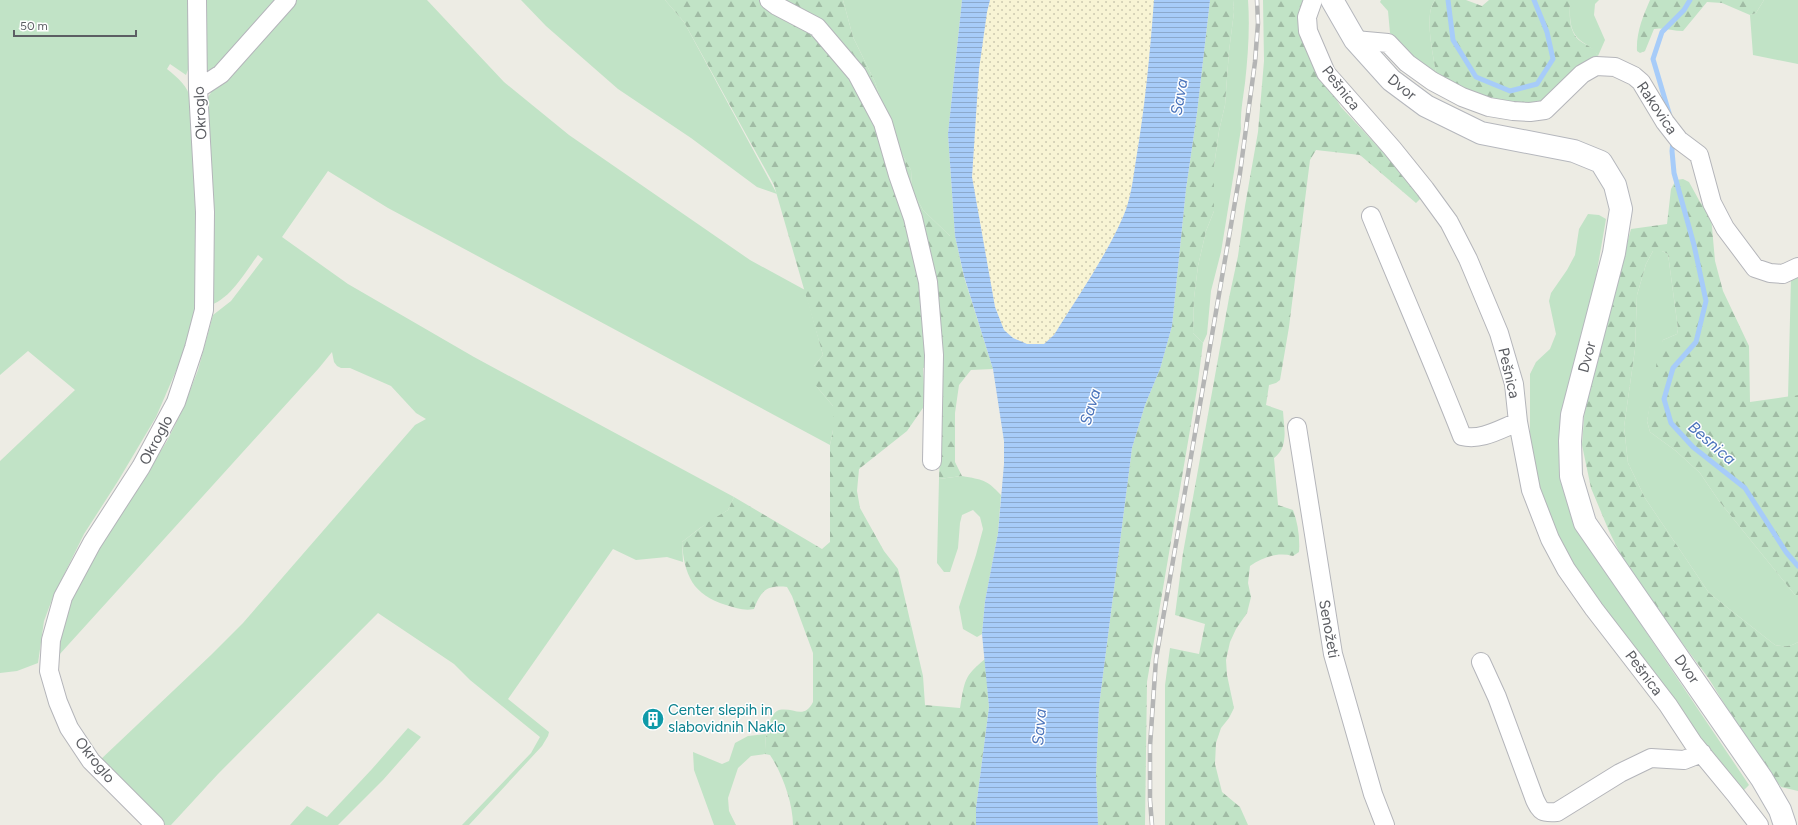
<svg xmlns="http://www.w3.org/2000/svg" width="1798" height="825" viewBox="0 0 1798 825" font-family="Figtree,sans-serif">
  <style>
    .green { fill: #c1e3c6 }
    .forest { fill: url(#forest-firs) }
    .sand { fill: url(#sand-dots) }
    .water { fill: url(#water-rules) }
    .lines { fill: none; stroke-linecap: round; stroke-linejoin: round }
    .stream { stroke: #a7ccf9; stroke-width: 5 }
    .street-casing { stroke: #b4b5ba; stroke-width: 20 }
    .secondary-casing { stroke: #b5b7bd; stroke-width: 24 }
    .street { stroke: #fff; stroke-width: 18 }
    .secondary { stroke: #fff; stroke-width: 22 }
    .rail-casing { stroke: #b4b5b5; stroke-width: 4.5 }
    .rail { stroke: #fff; stroke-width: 3; stroke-dasharray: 9; stroke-linecap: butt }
    .labels { text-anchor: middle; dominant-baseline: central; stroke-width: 3; stroke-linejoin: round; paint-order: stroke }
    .street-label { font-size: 15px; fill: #5c5e63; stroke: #fff }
    .culture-label { font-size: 15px; fill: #0d838f; stroke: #fff; text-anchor: start }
    .water-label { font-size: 16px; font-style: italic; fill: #4b74bb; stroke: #fff }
  </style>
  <defs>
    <pattern id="forest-firs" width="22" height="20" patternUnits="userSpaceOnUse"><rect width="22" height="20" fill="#c1e3c6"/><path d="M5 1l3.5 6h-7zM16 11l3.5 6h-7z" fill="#a0bba4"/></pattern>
    <pattern id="sand-dots" width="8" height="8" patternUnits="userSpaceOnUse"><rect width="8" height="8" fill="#f8f4d4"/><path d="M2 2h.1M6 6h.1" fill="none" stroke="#ccc9b0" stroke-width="1.8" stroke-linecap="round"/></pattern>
    <pattern id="water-rules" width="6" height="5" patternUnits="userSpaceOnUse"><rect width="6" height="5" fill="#a7ccf9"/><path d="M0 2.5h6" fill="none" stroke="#8ba9cd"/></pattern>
  </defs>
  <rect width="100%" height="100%" fill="#edece4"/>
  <path class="green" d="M 0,0 L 189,0 L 189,67 L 186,75 L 170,64 L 167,69 C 179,79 187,85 191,100 L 198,248 L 195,315 L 182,357 L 156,417 L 118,481 L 84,534 L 53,597 L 44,621 L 38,663 L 17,671 L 0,673 L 0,461 L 75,390 L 28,351 L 0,375 Z
    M 204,0 L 280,0 L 225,64 L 209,73 L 205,72 Z
    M 289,0 L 427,0 L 504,82 L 569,135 L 750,260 L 805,290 L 823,355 L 814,366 L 817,387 L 833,406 L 833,430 L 830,445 L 388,208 L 328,171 L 282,237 L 348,284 L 474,357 L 734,497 L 728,510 L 700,528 L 682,542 L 683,562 L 667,557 L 636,560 L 613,549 L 508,699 L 549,732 L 548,736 L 542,746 L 469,825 L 462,825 L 531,753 L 540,737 L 470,680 L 454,664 L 378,613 L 218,774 L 171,825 L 165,825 L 129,792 L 99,761 L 211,655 L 243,623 L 415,425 L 426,419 L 416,413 L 391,386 L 350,368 L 341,368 L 337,366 L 334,362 L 332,352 L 319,368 L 59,655 C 60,630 68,605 78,583 L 167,441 L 182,411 L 198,370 L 213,315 L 231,301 L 263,259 L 258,255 C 246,271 231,298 211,305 L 207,99 L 215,86 Z
    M 521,0 L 665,0 L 684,22 L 777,194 L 757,187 L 691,138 L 618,89 L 546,26 Z
    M 843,0 L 962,0 L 948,134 L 955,236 L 950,236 L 923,210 L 912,190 L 911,170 L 895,142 L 875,82 L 853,37 Z
    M 1233,0 L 1248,0 C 1250,27 1248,56 1245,83 C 1243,99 1240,113 1241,129 L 1221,252 L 1211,291 L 1207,334 L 1203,343 L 1193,333 L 1194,298 L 1198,266 L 1206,231 L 1214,211 L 1214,166 L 1219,131 L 1225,105 L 1229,51 L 1234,12 Z
    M 1381,0 L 1435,0 C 1423,15 1434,59 1437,78 L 1424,69 L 1390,33 L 1388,11 L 1380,2 Z
    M 1570,0 L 1599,0 L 1595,4 L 1594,15 L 1605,40 L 1598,56 C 1593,48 1588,46 1581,41 C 1568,31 1570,15 1570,0 Z
    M 1764,0 L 1798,0 L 1798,64 L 1753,55 L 1750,15 L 1756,13 Z
    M 1588,214 L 1599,215 L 1606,219 L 1592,300 L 1562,419 L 1587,544 L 1749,785 L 1742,792 L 1596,606 L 1561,544 L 1541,501 L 1530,459 L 1530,374 L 1536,362 L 1550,349 L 1556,334 L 1549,301 L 1551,293 L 1567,270 L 1575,255 L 1579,229 Z
    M 1653,251 L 1662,251 L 1668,254 L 1678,329 L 1677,334 L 1663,340 L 1647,421 L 1650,432 L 1676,451 L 1700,473 L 1719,501 L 1795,595 L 1798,595 L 1798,642 C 1790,647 1784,647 1775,645 L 1709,593 L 1645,498 L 1628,463 L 1624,427 L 1635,349 L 1637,295 L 1646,264 Z
    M 1798,274 L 1798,395 L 1788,398 L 1791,278 Z
    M 962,476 C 983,480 986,479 1001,495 L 998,533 L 985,601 L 982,634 L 977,637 L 963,629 L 959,607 L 976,555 L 983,529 L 980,517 L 973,510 L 962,515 L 960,523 L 958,548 L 950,572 L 944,572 L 937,563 L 939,479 Z
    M 408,728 L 421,737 L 383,780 L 338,825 L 290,825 L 307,806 L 327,817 L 372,769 Z
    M 766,734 L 765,754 L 751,756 L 738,768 L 728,798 L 729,811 L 736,825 L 714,825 L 694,770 L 693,752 L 722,764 L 729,761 L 735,743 L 748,736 Z"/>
  <path class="forest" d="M 665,0 L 843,0 L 853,37 L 875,82 L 895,142 L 911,170 L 912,190 L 923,210 L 950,236 L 955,236 L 964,277 L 993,369 L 971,370 L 959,385 L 955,413 L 955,462 L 962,476 L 939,479 L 941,418 L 935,366 L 923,368 L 925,405 L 907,431 L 859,469 L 857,491 L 860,508 L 884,551 L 898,569 L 923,676 L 925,705 L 960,708 C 965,681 963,677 985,659 L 989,707 L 976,808 L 976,825 L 793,825 C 793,803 782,773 770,755 L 765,754 C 765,744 767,714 779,710 C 794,707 804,720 813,702 L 813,653 L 792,596 L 787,587 C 767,585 761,590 754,609 C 744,611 736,608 726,605 C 693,595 684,575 682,542 L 708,522 L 728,510 L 734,497 L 822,549 L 830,542 L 830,445 L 833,430 L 833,406 L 817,387 L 812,379 L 814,366 L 823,355 L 774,185 L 684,22 Z
    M 1210,0 L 1233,0 L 1234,12 L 1229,51 L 1225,105 L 1219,131 L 1214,166 L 1214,211 L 1206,231 L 1198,266 L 1194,298 L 1193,333 L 1203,343 L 1197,389 L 1147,682 L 1145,825 L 1098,825 L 1096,775 L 1099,706 L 1132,448 L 1145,405 L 1160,369 L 1172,326 L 1186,189 L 1197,113 Z
    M 1263,0 L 1303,0 L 1298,16 L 1317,68 L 1341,107 L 1410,181 L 1422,197 L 1416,203 L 1360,155 L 1316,150 L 1310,160 L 1289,327 L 1280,380 L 1276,383 L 1269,385 L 1266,405 L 1283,411 C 1284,428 1289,447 1274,458 L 1278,505 L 1293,510 C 1298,523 1300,538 1299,552 L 1293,556 C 1277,552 1263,557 1250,566 L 1248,583 L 1251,597 L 1247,613 L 1236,629 L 1230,642 L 1226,660 L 1227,675 L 1234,708 L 1229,718 L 1221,728 L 1216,743 L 1215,764 L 1222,792 L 1240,807 L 1248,825 L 1165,825 L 1165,685 L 1170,648 L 1199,654 L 1205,624 L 1175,615 L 1183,553 L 1229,298 L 1238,256 L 1245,206 L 1258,132 L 1264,61 Z
    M 1435,0 L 1466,0 L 1482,6 L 1489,0 L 1570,0 C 1570,12 1568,26 1576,37 C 1583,46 1598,46 1598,60 L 1553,101 L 1513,108 L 1437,78 C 1434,59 1423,15 1435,0 Z
    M 1650,0 L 1764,0 L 1756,13 L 1750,15 L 1722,3 L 1707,2 L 1683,31 C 1673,31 1662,27 1654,29 L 1645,51 L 1640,53 L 1637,51 C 1636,33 1643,16 1650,0 Z
    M 1683,179 L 1689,182 L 1700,202 L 1711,216 L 1715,261 L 1723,291 L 1749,346 L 1750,402 L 1798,395 L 1798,595 L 1795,595 L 1719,501 L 1700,473 L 1676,451 L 1650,432 L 1647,421 L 1659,348 L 1663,340 L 1677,334 L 1678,329 L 1668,254 L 1662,251 L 1653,251 L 1646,264 L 1637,295 L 1635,349 L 1624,427 L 1628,463 L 1645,498 L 1709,593 L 1775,645 C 1784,647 1790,647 1798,642 L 1798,791 L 1781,787 L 1749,744 L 1709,679 L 1628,570 L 1609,531 L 1591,488 L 1582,445 L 1586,391 L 1631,229 L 1667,224 L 1671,189 L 1676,180 Z"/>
  <path class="sand" d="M 990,0 L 1154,0 C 1150,54 1145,107 1136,160 C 1133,179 1131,199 1123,217 C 1105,258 1078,296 1054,335 L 1044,344 L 1027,344 L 1013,338 L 1004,330 L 995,307 L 972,177 L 979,69 L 987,12 Z"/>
  <path class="water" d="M 962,0 L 990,0 L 987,12 L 979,69 L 972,177 L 995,307 L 1004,330 L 1013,338 L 1027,344 L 1044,344 L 1054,335 C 1078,296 1105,258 1123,217 C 1131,199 1133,179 1136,160 C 1145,107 1150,54 1154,0 L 1210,0 L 1197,113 L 1186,189 L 1172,326 L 1160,369 L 1145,405 L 1132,448 L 1099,706 L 1096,775 L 1098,825 L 976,825 L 976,808 L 989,707 L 982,634 L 985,601 L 998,533 L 1004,464 L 1004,441 L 993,369 L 964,276 L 955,236 L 948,134 Z"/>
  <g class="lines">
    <path class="stream" d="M 1448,0 L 1453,40 L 1476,77 L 1510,91 L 1537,84 L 1553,59 L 1547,32 L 1534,0
      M 1669,113 L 1653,59 L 1662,32 L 1684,10 L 1690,0
      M 1673,141 L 1672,151 L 1674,173 L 1694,245 L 1706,301 L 1696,342 L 1673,368 L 1664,399 L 1671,423 L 1693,447 L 1745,488 L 1786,552 L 1798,566"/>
    <g class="street-casing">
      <path id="street" d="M 769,0 L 777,6 L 817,27 L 857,74 L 883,123 L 898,175 L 913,218 L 928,282 L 934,355 L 932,461
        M 1313,0 L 1307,17 L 1308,31 L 1326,73 L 1392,148 L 1425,189 L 1449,222 L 1468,259 L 1499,333 L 1514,384 L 1518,422 L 1531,490 L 1550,539 L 1566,569 L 1594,609 L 1668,705 L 1693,743 L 1735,794 L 1759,825
        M 1355,40 L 1388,43 L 1407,63 L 1432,81 L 1462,97 L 1489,107 L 1513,111 L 1530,112 L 1545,110 L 1582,74 L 1596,66 L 1615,67 L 1634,76 L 1641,82 L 1665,122 L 1679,140 L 1699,155 L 1712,203 L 1725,228 L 1755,268 L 1770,273 L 1783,274 L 1798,267
        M 198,89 L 221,74 L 287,0
        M 1371,216 C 1401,289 1433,362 1462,436 C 1481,441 1500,429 1518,422
        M 1297,427 L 1333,654 L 1373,794 L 1385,825
        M 1481,662 L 1497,697 L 1535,800 C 1541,812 1542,813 1557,812 L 1620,773 L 1651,758 L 1684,760 L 1702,753
        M 155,825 L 91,761 L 69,728 L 58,702 L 49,671 L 51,640 L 63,597 L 92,543 L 141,467 L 176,402 L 194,348 L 204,310 L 205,212 L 198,89 L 197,0"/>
    </g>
    <g class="secondary-casing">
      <path id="secondary" d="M 1332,0 L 1355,40 L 1391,80 L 1426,106 L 1481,133 L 1574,151 L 1601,162 L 1615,185 L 1621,209 L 1614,253 L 1572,415 L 1570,441 L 1571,476 L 1585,523 L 1762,779 L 1780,810 L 1785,825"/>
    </g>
    <use href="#street" class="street"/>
    <use href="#secondary" class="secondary"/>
    <g class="rail-casing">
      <path id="rail" d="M 1152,825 L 1150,800 L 1150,746 L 1156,659 L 1240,173 L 1255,62 L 1258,23 L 1257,0"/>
    </g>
    <use href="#rail" class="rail"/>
  </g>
  <defs>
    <g id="building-disc" transform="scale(1.15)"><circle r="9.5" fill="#0f9aa8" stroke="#fff"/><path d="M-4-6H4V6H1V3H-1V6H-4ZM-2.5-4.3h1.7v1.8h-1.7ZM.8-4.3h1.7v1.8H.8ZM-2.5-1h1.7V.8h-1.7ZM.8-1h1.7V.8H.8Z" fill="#fff"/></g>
  </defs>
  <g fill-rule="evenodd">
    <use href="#building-disc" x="653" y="719"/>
  </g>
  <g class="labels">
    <g class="street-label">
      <text transform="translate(1402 87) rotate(39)">Dvor</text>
      <text transform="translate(1341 88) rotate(52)">Pešnica</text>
      <text transform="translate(1657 108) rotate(56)">Rakovica</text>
      <text transform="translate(200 113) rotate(-93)">Okroglo</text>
      <text transform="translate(1587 357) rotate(-75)">Dvor</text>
      <text transform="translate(1509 373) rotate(77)">Pešnica</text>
      <text transform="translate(156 440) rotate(-62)">Okroglo</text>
      <text transform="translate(1329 629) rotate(80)">Senožeti</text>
      <text transform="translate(1687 669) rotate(55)">Dvor</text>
      <text transform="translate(1644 673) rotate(53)">Pešnica</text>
      <text transform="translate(95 760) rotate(51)">Okroglo</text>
    </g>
    <g class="culture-label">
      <text x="668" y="710">Center slepih in<tspan x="668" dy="17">slabovidnih Naklo</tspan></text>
    </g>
    <g class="water-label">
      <text transform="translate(1179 97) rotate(-80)">Sava</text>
      <text transform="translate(1090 407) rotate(-73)">Sava</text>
      <text transform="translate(1712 443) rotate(41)">Besnica</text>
      <text transform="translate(1039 727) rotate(-85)">Sava</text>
    </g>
  </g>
  <path d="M14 30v6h122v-6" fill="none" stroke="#5c5e63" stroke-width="2"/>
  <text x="20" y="30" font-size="12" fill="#5c5e63" stroke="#ffffff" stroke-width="3" paint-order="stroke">50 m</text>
</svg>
